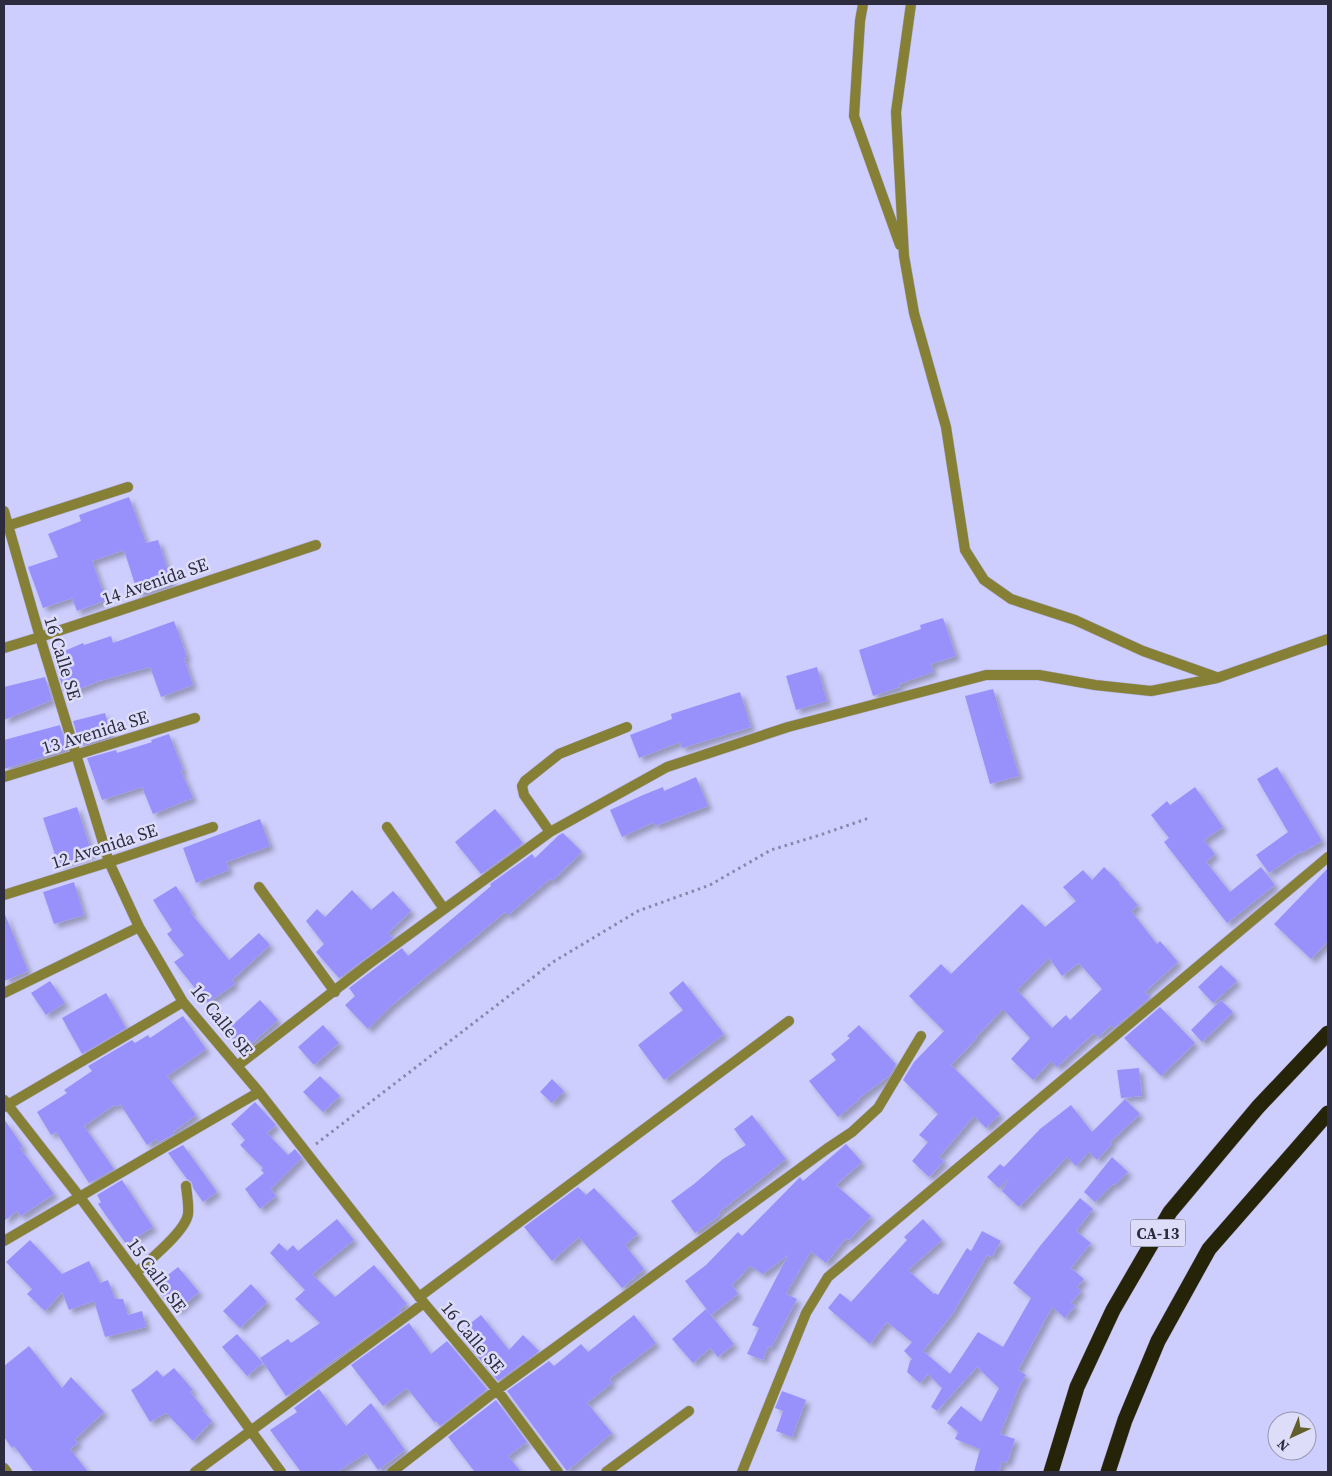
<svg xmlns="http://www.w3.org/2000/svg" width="1332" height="1476" viewBox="0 0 1332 1476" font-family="'Source Serif 4',serif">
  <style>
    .building { fill: #9891fc; fill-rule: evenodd; filter: url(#shadow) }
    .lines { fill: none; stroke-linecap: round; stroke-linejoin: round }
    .lane-casing { stroke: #aeaed8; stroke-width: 11 }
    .street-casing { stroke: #aeaed8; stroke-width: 11 }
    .highway-casing { stroke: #aeaed8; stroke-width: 16 }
    .path { stroke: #8888ab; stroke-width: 3; stroke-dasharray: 2.5 4; stroke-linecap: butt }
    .lane { stroke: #868036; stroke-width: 10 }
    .street { stroke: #868036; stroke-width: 10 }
    .highway { stroke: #252308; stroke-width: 15 }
    .labels { text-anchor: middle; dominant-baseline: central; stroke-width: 5; stroke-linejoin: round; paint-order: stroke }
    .shield { fill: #ddddfa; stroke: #626177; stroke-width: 1 }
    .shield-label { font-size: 16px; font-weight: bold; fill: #2d2c3f }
    .street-label { font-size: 18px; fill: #2d2c3f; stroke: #ddddfa }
  </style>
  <defs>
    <filter id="shadow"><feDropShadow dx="4.5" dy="4.5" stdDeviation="2.5" flood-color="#0004"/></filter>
  </defs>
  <rect width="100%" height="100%" fill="#cecefe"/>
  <path class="building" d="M 129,497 L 146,543 L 158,540 L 172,584 L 138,594 L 124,550 L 92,561 L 106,600 L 77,611 L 72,598 L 43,608 L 28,567 L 58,557 L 48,534 L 81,521 L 79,515 Z
    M 943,618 L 956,656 L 931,664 L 933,672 L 899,684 L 900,687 L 873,696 L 859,650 L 921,629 L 920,625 Z
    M 174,621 L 187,657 L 184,658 L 193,685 L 161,697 L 150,667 L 99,681 L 65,695 L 53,656 L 83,643 L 84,645 L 111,636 L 113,643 Z
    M 817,667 L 827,701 L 796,710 L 786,676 Z
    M 45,677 L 52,700 L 4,720 L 4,687 Z
    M 993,689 L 1019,776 L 990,784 L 965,696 Z
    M 740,692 L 751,727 L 682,748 L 680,742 L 639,758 L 630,735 L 672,719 L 671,714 Z
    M 105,713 L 112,736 L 83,745 L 82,744 L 80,745 L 73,721 Z
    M 60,725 L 67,749 L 4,769 L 4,740 Z
    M 169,734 L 183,770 L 181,771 L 193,798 L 153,814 L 142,787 L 102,800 L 87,758 L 116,750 L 117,753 L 152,742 L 151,740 Z
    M 1277,767 L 1322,841 L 1301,853 L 1300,852 L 1269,873 L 1256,855 L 1288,832 L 1257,779 Z
    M 696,777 L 708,806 L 655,826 L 654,822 L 622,837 L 610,810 L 643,795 L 663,787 L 664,791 Z
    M 1195,787 L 1223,827 L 1204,840 L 1215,854 L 1206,862 L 1230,892 L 1261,867 L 1275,885 L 1227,923 L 1164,842 L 1169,838 L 1151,815 L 1167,801 L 1170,805 Z
    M 77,807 L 92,854 L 58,864 L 43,818 Z
    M 495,809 L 523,843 L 481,874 L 455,842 Z
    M 260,819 L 270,846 L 226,862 L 229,870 L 196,883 L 183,848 Z
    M 563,833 L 582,852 L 552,881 L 550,879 L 508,915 L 505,912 L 468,943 L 422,980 L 391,1006 L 368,1029 L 345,1005 L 355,996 L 349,988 L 402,948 L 408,956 L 491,886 L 490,884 L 532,854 L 535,858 L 559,835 Z
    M 1104,867 L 1120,883 L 1119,884 L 1138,905 L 1131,911 L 1157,944 L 1160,941 L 1178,962 L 1145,992 L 1150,997 L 1114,1028 L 1111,1025 L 1098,1037 L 1094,1033 L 1057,1067 L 1051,1061 L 1033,1080 L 1011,1059 L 1030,1038 L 1003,1009 L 976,1037 L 977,1038 L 951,1065 L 1000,1114 L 986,1128 L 974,1116 L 939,1157 L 944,1161 L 929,1177 L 912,1161 L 928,1142 L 919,1135 L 938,1114 L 903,1080 L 914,1062 L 944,1031 L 909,996 L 941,964 L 951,974 L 1022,904 L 1045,927 L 1076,901 L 1063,887 L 1083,870 L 1092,880 ZM 1049,958 L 1062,976 L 1079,963 L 1102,989 L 1070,1020 L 1066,1015 L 1052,1028 L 1017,990 Z
    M 1328,868 L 1328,941 L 1311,959 L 1274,924 Z
    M 74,882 L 84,915 L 54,924 L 43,892 Z
    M 176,886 L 192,911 L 190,912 L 229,960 L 259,933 L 270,945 L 232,980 L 235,984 L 207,1003 L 174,962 L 184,955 L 167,934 L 172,930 L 153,900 Z
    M 352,890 L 371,910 L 393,891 L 411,911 L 388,933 L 393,938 L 339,978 L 316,952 L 324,944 L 306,921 L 317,909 L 325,917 Z
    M 4,912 L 28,971 L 4,981 Z
    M 1221,965 L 1237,981 L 1213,1003 L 1198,987 Z
    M 50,981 L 65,1003 L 46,1015 L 31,993 Z
    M 683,981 L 724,1034 L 664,1080 L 638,1045 L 683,1010 L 669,993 Z
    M 106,993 L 126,1028 L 82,1054 L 62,1018 Z
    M 260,1000 L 278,1020 L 243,1051 L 226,1031 Z
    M 1221,1000 L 1233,1012 L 1202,1042 L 1191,1030 Z
    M 1160,1007 L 1195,1043 L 1161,1076 L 1124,1038 Z
    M 183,1016 L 206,1049 L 167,1076 L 196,1115 L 173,1132 L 174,1134 L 159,1142 L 157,1139 L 147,1145 L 120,1104 L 116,1107 L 114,1105 L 84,1126 L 114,1169 L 89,1183 L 56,1132 L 51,1135 L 37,1112 L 67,1093 L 64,1090 L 92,1071 L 88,1066 L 132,1040 L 135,1043 L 148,1035 L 150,1038 Z
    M 323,1025 L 339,1043 L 314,1065 L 298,1047 Z
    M 859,1025 L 896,1064 L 890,1075 L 858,1099 L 859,1100 L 838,1117 L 809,1081 L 836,1060 L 831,1054 L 850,1038 L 847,1036 Z
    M 1139,1068 L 1142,1096 L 1121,1098 L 1117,1070 Z
    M 320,1076 L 340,1096 L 323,1112 L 303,1092 Z
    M 552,1079 L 564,1091 L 552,1103 L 540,1092 Z
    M 1125,1099 L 1140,1114 L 1110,1142 L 1112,1144 L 1097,1160 L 1089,1152 L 1076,1166 L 1067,1157 L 1019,1207 L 1002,1191 L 1009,1178 L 999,1188 L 987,1177 L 1000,1164 L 1004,1167 L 1040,1129 L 1071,1105 L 1092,1132 Z
    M 255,1102 L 276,1125 L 267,1133 L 288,1155 L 295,1149 L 302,1158 L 271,1189 L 276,1196 L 260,1209 L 245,1189 L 264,1173 L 261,1170 L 263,1168 L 240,1145 L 245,1140 L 231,1124 Z
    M 752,1115 L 786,1159 L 718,1213 L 720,1215 L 695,1233 L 671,1201 L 694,1184 L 723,1159 L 746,1145 L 734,1129 Z
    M 4,1119 L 23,1147 L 20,1148 L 54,1194 L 21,1216 L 17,1211 L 4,1221 Z
    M 846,1144 L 862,1162 L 836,1185 L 871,1216 L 849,1240 L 846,1238 L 826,1263 L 811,1251 L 786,1294 L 797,1299 L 771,1348 L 768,1346 L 763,1360 L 747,1354 L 759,1328 L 752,1325 L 788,1255 L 763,1274 L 750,1266 L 732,1285 L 738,1294 L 711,1315 L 685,1281 L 706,1265 L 738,1232 L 742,1236 L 799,1178 L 800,1177 L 803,1181 Z
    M 183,1145 L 217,1192 L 203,1202 L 193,1188 L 192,1182 L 187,1179 L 168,1153 Z
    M 1112,1157 L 1128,1172 L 1115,1185 L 1113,1184 L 1095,1202 L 1084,1192 Z
    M 122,1180 L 153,1227 L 126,1244 L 98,1204 L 101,1202 L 97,1195 Z
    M 578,1187 L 586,1195 L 594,1188 L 638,1234 L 625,1245 L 644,1269 L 622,1288 L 579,1237 L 552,1261 L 524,1227 Z
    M 1080,1198 L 1093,1209 L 1076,1231 L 1091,1243 L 1071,1268 L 1084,1279 L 1077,1287 L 1081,1291 L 1071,1303 L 1075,1306 L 1065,1318 L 1052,1307 L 1018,1370 L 1026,1375 L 1019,1387 L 1000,1434 L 1015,1439 L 1007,1463 L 1002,1461 L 999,1472 L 974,1472 L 980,1449 L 955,1439 L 958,1432 L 947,1423 L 961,1406 L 981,1422 L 999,1388 L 977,1367 L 937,1411 L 931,1407 L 942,1388 L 928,1374 L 920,1383 L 907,1372 L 910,1361 L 912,1359 L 904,1351 L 912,1342 L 887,1322 L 870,1344 L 828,1308 L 840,1293 L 851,1302 L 907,1240 L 904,1237 L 923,1219 L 942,1240 L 908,1270 L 934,1294 L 935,1293 L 938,1295 L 967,1248 L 971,1251 L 982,1231 L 1001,1241 L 992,1257 L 987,1255 L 953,1313 L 923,1351 L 950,1374 L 978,1332 L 1003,1347 L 1031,1298 L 1013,1283 L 1040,1246 Z
    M 337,1219 L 354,1240 L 312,1274 L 335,1297 L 374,1265 L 407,1304 L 399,1310 L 401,1312 L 313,1375 L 313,1376 L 286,1396 L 260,1358 L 288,1339 L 291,1343 L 320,1323 L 295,1299 L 305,1290 L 270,1253 L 279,1243 L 287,1251 L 293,1245 L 298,1251 Z
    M 30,1240 L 62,1274 L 89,1261 L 100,1283 L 108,1280 L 115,1299 L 123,1299 L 128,1315 L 142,1311 L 146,1327 L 105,1337 L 94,1301 L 69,1310 L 62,1292 L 45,1311 L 27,1294 L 32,1289 L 6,1262 Z
    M 178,1267 L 199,1292 L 177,1311 L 155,1285 Z
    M 251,1284 L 267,1302 L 240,1328 L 223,1311 Z
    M 706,1309 L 734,1344 L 718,1357 L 710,1348 L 693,1363 L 672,1339 Z
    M 481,1315 L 509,1350 L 523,1335 L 539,1351 L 498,1381 L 458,1333 Z
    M 634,1315 L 656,1343 L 609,1379 L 612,1383 L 587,1403 L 612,1433 L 567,1471 L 507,1391 L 549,1361 L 554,1366 L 581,1344 L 588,1352 Z
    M 409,1323 L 431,1354 L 447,1341 L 487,1389 L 440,1426 L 436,1421 L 434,1422 L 407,1388 L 383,1406 L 351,1365 Z
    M 237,1334 L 263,1363 L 247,1376 L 222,1347 Z
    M 29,1346 L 62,1388 L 71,1377 L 104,1412 L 75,1439 L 78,1443 L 70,1449 L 88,1472 L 34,1472 L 14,1446 L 12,1448 L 4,1437 L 4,1366 Z
    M 174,1368 L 193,1390 L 190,1392 L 204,1409 L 202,1410 L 212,1421 L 193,1441 L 166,1413 L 150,1422 L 131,1390 L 140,1384 L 157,1370 L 163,1377 Z
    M 319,1389 L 346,1426 L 371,1403 L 405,1450 L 378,1470 L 366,1453 L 337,1472 L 301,1472 L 270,1430 L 297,1412 L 294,1408 Z
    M 782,1391 L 806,1400 L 792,1437 L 776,1431 L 783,1411 L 775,1408 Z
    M 496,1400 L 527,1442 L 508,1456 L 521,1472 L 475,1472 L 448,1437 Z"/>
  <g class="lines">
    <g class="lane-casing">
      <path id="lane" d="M 136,1273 C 149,1260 186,1231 188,1214 C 189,1205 187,1195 186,1186"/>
    </g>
    <g class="street-casing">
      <path id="street" d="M 863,4 L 860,21 L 854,116 L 900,245
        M 911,4 L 896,112 L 904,256 L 914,313 L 946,427 L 965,550 L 984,580 L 1011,599 L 1075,620 L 1143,651 L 1216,677
        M 4,511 L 40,637 L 109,862 L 139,927 L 183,1002 L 259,1092 L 424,1303 L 497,1390 L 558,1472
        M 4,527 L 128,487
        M 4,648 L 40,637 L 316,545
        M 4,777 L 195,718
        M 387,827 L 444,909
        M 550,832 L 524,795 L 522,786 L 525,781 L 559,754 L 627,727
        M 259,887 L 335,992
        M 4,895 L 109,862 L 213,827
        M 4,993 L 139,927
        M 237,1066 L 370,963 L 550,832 L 667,767 L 788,727 L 986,675 L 1039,675 L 1095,685 L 1151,691 L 1217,678 L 1328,639
        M 4,1100 L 79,1196 L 136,1273 L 281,1472
        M 4,1107 L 183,1002
        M 4,1241 L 259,1092
        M 419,1297 L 789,1021
        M 4,1468 L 7,1472
        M 195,1472 L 424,1303
        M 392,1472 L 497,1390 L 828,1148 L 852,1132 L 878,1108 L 921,1036
        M 606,1472 L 689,1411
        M 742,1472 L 806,1313 L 828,1277 L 1328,857"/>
    </g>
    <g class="highway-casing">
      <path id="highway" d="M 1051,1472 L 1077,1387 L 1113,1310 L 1170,1212 L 1258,1107 L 1328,1033
        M 1108,1472 L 1125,1420 L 1158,1341 L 1209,1249 L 1328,1113"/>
    </g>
    <path class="path" d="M 316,1144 L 553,962 L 638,911 L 710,885 L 771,850 L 820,835 L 869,818"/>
    <use href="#lane" class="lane"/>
    <use href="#street" class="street"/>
    <use href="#highway" class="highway"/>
  </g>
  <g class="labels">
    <rect class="shield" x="1130.5" y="1219.5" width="55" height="27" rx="4"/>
    <g class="shield-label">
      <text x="1158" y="1233">CA-13</text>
    </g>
    <g class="street-label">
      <text transform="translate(155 581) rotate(-19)">14 Avenida SE</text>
      <text transform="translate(63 658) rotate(73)">16 Calle SE</text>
      <text transform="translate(95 732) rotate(-17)">13 Avenida SE</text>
      <text transform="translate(104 846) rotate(-18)">12 Avenida SE</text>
      <text transform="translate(222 1020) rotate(51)">16 Calle SE</text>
      <text transform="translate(157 1275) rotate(54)">15 Calle SE</text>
      <text transform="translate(473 1337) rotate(50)">16 Calle SE</text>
    </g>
  </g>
  <rect width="1332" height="1476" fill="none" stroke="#2d2c3f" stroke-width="10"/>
  <g transform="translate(1292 1436) rotate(224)"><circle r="24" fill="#ddddfa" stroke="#9796af"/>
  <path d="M0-4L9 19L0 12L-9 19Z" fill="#635f2c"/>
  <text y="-8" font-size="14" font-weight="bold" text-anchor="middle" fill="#2d2c3f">N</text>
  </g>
</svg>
